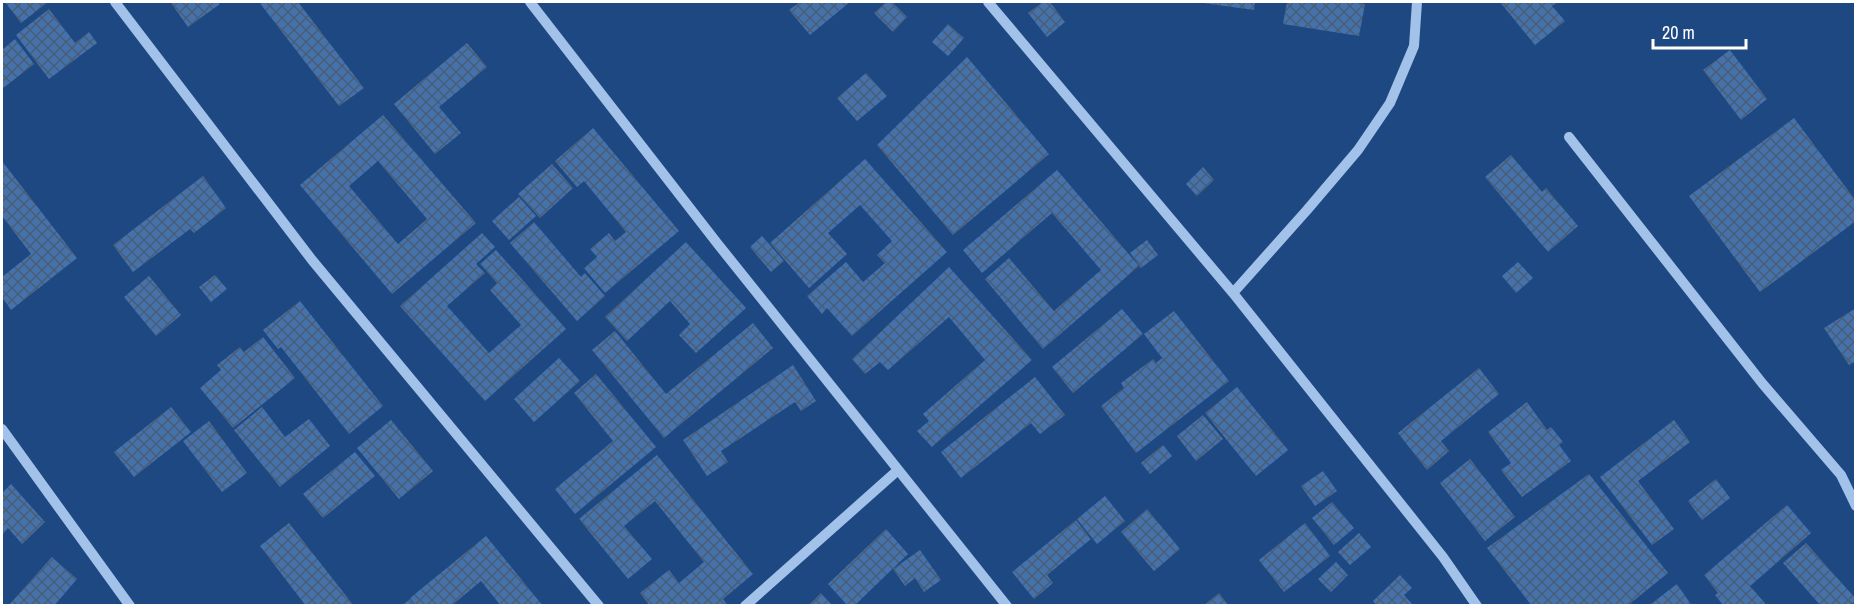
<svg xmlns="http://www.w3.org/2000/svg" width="1857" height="607" viewBox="0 0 1857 607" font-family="'Archivo Narrow',sans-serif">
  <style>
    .building { fill: url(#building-cross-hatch); fill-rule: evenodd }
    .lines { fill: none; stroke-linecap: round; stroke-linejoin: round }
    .minor { stroke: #a3c2e9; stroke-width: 10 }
  </style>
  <defs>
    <pattern id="building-cross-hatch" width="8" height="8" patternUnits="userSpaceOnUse" patternTransform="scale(1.5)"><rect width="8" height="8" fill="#4672ab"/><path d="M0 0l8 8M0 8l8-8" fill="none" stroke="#495d77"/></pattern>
  </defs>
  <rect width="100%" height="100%" fill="#1e4882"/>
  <path class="building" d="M 5,2 L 48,2 L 21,23 Z
    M 172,2 L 218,2 L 220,4 L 188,27 L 171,3 Z
    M 259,2 L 298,2 L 364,88 L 339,106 Z
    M 800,2 L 850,2 L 810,35 L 789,10 Z
    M 886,2 L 892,2 L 907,17 L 893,32 L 874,13 Z
    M 1043,2 L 1050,2 L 1065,22 L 1047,37 L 1028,13 Z
    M 1203,2 L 1255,2 L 1254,10 L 1203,3 Z
    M 1287,2 L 1350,2 L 1365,4 L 1359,36 L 1283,24 Z
    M 1500,2 L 1558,2 L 1552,6 L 1565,21 L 1535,45 Z
    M 49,9 L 75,43 L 89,32 L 97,43 L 49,79 L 16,35 Z
    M 948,24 L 964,38 L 948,56 L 932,42 Z
    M 15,39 L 34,64 L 2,89 L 2,50 Z
    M 467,43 L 487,67 L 439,107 L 461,133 L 435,154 L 394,104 Z
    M 1730,50 L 1767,99 L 1741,120 L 1703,70 Z
    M 967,57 L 1049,154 L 953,235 L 877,145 Z
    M 866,73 L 887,96 L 857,121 L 837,98 Z
    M 383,115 L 476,223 L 392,294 L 300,185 ZM 378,161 L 427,219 L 398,244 L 349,186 Z
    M 1794,118 L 1856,201 L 1856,221 L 1760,292 L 1689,196 Z
    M 593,128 L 679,231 L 605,293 L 584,268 L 597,257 L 590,249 L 609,233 L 615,241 L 626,232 L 584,181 L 577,187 L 555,161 Z
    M 1511,155 L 1542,192 L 1546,188 L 1578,226 L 1548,252 L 1485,177 Z
    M 865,159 L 947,252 L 852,336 L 827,308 L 822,314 L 807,296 L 846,262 L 863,282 L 885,263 L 877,255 L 892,241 L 860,205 L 828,233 L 847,254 L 809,288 L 770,243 Z
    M 2,161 L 77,258 L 11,310 L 2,297 L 2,277 L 31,254 L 2,216 Z
    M 552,164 L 573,188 L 540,218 L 518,194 Z
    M 1203,167 L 1214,180 L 1197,196 L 1186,184 Z
    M 1057,170 L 1139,266 L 1043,349 L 985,279 L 1009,258 L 1054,311 L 1101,270 L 1052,213 L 982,273 L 963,250 Z
    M 203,176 L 226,208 L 194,233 L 190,229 L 133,272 L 113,245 Z
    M 519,197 L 536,216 L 509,240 L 492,221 Z
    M 534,222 L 581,277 L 585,273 L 605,296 L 577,321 L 510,243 Z
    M 482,233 L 495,247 L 476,264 L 485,273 L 447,306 L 489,353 L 521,325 L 490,290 L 497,283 L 480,264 L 496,250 L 566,329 L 485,401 L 400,306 Z
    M 762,236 L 784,261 L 771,272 L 750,247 Z
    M 1147,240 L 1158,255 L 1141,268 L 1130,253 Z
    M 686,242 L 746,308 L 696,353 L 679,335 L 690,324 L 670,301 L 627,341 L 605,317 Z
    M 1518,262 L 1533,278 L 1516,293 L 1502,276 Z
    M 949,267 L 1032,360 L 932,447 L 917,431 L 929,421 L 923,414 L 985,360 L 949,317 L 888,370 L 880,362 L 865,374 L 852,359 Z
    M 215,275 L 227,289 L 211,302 L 199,287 Z
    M 149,276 L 181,315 L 156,336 L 124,297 Z
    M 300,301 L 383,406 L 349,434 L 281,347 L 278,349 L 263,330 Z
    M 1856,308 L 1856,361 L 1849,365 L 1824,328 Z
    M 1122,309 L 1143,334 L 1073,393 L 1052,367 Z
    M 1174,311 L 1229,381 L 1136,453 L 1101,406 L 1124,388 L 1121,383 L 1153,359 L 1156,363 L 1162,358 L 1144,334 Z
    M 753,323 L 773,348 L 664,438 L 592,350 L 615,331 L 666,394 Z
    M 263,337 L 295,378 L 233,428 L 200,388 L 221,370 L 217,365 L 240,347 L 244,352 Z
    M 559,358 L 580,381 L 534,422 L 514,399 Z
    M 793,365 L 816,401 L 801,411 L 795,402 L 721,451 L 728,462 L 707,476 L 683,440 Z
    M 1479,368 L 1499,394 L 1441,441 L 1449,451 L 1427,470 L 1398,433 Z
    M 596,374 L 656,447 L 575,514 L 555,489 L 613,441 L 574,393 Z
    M 1035,377 L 1065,415 L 1040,434 L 1031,423 L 961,478 L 941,452 Z
    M 1237,387 L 1288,450 L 1256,476 L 1205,413 Z
    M 1527,402 L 1547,430 L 1551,427 L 1563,442 L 1559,445 L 1571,461 L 1522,497 L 1501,470 L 1511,463 L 1488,432 Z
    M 171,407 L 191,432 L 134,477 L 114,452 Z
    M 262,407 L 285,437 L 309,419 L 330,446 L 280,487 L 234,430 Z
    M 1203,415 L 1223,439 L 1196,461 L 1177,436 Z
    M 391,420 L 433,471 L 399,499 L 357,448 Z
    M 1674,420 L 1690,442 L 1638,481 L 1674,529 L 1652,545 L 1600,477 Z
    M 209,421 L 247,473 L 222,492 L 183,441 Z
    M 1163,445 L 1172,456 L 1150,474 L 1141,463 Z
    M 355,452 L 375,476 L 323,518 L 303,494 Z
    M 657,455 L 753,574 L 723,599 L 728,606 L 650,606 L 640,593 L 669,570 L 679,583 L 704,562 L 655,501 L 624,526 L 652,559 L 628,579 L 579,519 Z
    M 1470,459 L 1515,517 L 1485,541 L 1440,483 Z
    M 1323,471 L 1337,491 L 1315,506 L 1301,486 Z
    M 1589,474 L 1668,573 L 1627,606 L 1532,606 L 1487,548 Z
    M 1716,479 L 1730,498 L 1702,520 L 1688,501 Z
    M 11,484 L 45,522 L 22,544 L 8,528 L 2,535 L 2,493 Z
    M 1105,496 L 1125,521 L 1097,544 L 1077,519 Z
    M 1332,502 L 1354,528 L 1334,545 L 1312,518 Z
    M 1787,505 L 1811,533 L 1750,586 L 1765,603 L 1762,606 L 1724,606 L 1715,595 L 1718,593 L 1704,575 Z
    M 1147,509 L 1180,549 L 1154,571 L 1121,532 Z
    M 1076,520 L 1091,539 L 1047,575 L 1053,583 L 1034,599 L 1012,572 Z
    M 289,523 L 354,606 L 306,606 L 260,546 Z
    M 1305,523 L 1330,556 L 1284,592 L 1259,560 Z
    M 886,529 L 908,554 L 854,606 L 848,606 L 828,584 Z
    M 1359,533 L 1371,547 L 1350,565 L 1338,552 Z
    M 486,536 L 543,606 L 501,606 L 481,581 L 451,606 L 416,606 L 410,598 Z
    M 1806,543 L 1856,599 L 1851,606 L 1821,606 L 1783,563 Z
    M 920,550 L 941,580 L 924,592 L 915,578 L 905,586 L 893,569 Z
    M 52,557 L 77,579 L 54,606 L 8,606 Z
    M 1336,562 L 1348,575 L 1331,592 L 1318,579 Z
    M 1400,575 L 1412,588 L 1404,595 L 1414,606 L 1377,606 L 1373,601 Z
    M 1677,584 L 1692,606 L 1648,606 Z
    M 821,593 L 833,606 L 808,606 Z
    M 1219,593 L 1229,606 L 1203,606 Z
    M 410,599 L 415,606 L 401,606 Z"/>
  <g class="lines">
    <path class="minor" d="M 115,2 L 312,260 L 599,606
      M 530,2 L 717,243 L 1007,606
      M 988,2 L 1233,293 L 1443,557 L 1477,606
      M 1569,137 L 1762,383 L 1841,475 L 1856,506
      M 1233,293 L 1307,210 L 1358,150 L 1390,103 L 1414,46 L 1417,2
      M 2,429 L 130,606
      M 745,606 L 898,470"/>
  </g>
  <rect width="1857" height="607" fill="none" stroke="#ffffff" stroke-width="6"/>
  <path d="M1653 39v9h93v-9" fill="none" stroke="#ffffff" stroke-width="3"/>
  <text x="1662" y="39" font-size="18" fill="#ffffff" stroke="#1e4882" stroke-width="4.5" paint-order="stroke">20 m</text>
</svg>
